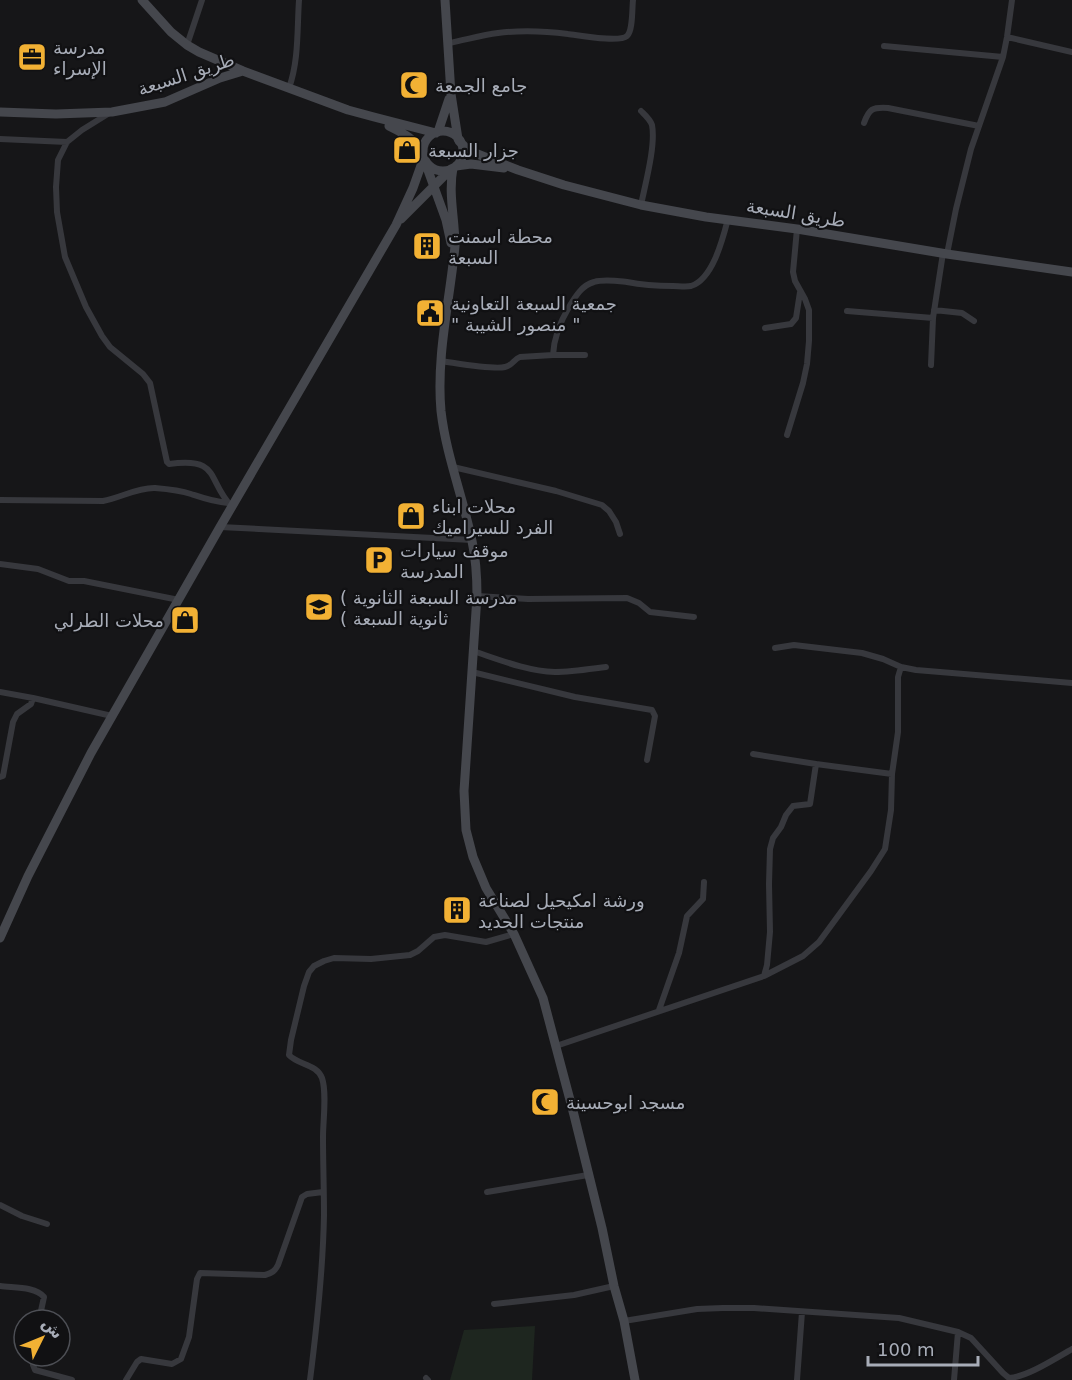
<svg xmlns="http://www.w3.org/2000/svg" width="1072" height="1380" viewBox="0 0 1072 1380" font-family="'DejaVu Sans','Noto Naskh Arabic',sans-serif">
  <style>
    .green { fill: #1e261f }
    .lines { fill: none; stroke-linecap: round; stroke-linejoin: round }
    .street { stroke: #37383d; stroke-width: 6 }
    .secondary { stroke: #45474d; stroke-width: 9 }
    .labels { text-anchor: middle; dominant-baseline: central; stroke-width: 4.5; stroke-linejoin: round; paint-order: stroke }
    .poi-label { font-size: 18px; fill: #a8adb8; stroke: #111113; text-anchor: start }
    .street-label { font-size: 18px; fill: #a8adb8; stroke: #111113 }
  </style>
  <rect width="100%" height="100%" fill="#161618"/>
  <path class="green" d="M 535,1326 L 532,1380 L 450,1380 L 464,1330 Z"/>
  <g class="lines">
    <path class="street" d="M 1007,37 L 1072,52
      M 449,43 C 465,40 482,35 498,33 C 521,30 545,31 568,34 C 578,35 619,43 627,36 C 633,31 632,8 633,0
      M 187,45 L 202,0
      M 884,46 L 1003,57
      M 289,88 C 299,60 297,29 299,0
      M 641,111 C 645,115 650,119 652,125 C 656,145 645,185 641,205
      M 111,112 L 82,130 L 67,142 L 58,160 L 56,187 L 57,212 L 65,257 L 86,307 L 102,336 L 110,347 L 143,374 L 150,383 L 167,462 L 169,464 C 221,457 206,479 232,507
      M 864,123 C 869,109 872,107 888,108 L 979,126
      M 0,139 L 67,142
      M 947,254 L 956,209 L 971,149 L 1003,57 L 1007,37 L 1012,0
      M 934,310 L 962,313 L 974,321
      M 847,311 L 933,318
      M 765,328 L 791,324 L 796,318 L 800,292
      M 553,355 C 554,337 560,322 569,307 C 575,297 582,285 594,282 C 604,279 617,281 627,282 C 642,285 657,286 673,286 C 678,286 686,287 691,286 C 713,279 723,238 728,219
      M 441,361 C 456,363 493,370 505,367 C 512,366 514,359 520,357 L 553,355 L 585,355
      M 931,365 L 933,318 L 943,253
      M 787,435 L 803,383 L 807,364 L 809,341 L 809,310 L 805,299 L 795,281 L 793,272 L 797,229
      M 453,467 L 556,491 L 602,505 L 609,511 L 616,522 L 620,534
      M 0,500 L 103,501 C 120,498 136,488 154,488 C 166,489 179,490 191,494 C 203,498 214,502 228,503
      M 220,527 L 472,540
      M 0,564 L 38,569 L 69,581 L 84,581 L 179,600
      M 477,596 L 528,599 L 627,598 L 639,603 L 650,612 L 694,617
      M 775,648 L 794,645 L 862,653 L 883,659 L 901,667 L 916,670 L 1072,683
      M 473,651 C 500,660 527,671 555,672 C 572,672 590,669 606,667
      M 472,672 L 575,697 L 652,710 L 655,716 L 647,760
      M 0,692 L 33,698 L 112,716
      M 753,754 L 816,764
      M 0,777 L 3,776 L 13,722 L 17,714 L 31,704 L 33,698
      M 764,976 L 767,965 L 770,932 L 769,884 L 770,849 L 773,838 L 781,827 L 786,815 L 793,806 L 810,804 L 816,764 L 892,774
      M 659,1010 L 679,953 L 687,916 L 703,899 L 704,882
      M 556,1046 L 764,976 L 803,956 L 819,942 L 871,871 L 885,849 L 891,810 L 892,774 L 898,732 L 898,677 L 901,667
      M 487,1192 L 588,1175
      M 0,1205 L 22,1216 L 47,1224
      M 0,1286 C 13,1288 35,1286 44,1297 L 39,1320
      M 494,1304 L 574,1295 L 614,1286
      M 624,1321 L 697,1309 L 723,1308 L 754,1308 L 899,1318 L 958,1332 L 971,1338 L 1003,1373 L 1009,1378 C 1027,1377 1056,1358 1072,1349
      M 32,1356 L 33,1365 L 35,1370 L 72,1380
      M 426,1378 L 428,1380
      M 126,1380 L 137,1362 L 141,1359 L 172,1364 L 181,1359 L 189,1337 L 197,1279 L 200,1273 L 265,1275 C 272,1273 275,1271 278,1265 L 302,1197 L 307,1194 L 323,1192
      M 310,1380 C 317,1325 323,1270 324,1215 C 324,1189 323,1163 323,1137 C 323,1121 327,1093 322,1078 C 317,1064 298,1065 289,1055 L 291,1040 L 304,986 L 309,972 L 314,966 L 324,961 L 334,958 L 371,959 L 410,955 L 418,951 L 434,937 L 445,935 L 486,942 L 514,934
      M 797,1380 L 802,1312
      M 954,1380 L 958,1332"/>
    <path class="secondary" d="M 142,0 L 171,32 L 187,45 L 199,52 L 243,71 L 348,110 L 374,117 L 436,133
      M 445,0 L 451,94 L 458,139
      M 0,112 L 56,114 L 112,112 L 165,102 L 220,78 L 243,71
      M 389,126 C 403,133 414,138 423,153
      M423 151a20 20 0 1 1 40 0a20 20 0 1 1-40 0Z
      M 438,132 L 449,99
      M 459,141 L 466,148 L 475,153 L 518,170 L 564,185 L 641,205 L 706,217 L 797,229 L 947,254 L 1072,272
      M 425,162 L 446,220 L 451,243
      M 456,166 L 471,164 L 504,168
      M 453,168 C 448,194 455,219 455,246 C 450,300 436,356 441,411 C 446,455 463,497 472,541 C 476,559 477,577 477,596 L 464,791 L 466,830 L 473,857 L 486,888 L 514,934 L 543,998 L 574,1115 L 602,1228 L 614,1286 L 624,1321 L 635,1380
      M 401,219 L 451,169
      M 0,938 L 28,876 L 91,753 L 220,527 L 396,225 L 413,188 L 424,157"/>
  </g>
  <defs>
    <g id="office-square" transform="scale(1.5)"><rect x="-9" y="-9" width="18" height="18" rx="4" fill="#f2b134" stroke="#111113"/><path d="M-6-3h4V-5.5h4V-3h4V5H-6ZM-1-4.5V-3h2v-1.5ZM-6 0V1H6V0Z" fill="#111"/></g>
    <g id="mosque-square" transform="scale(1.5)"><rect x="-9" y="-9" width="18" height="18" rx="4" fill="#f2b134" stroke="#111113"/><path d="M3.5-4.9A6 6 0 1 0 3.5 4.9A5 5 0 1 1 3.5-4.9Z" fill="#111"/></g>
    <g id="shop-square" transform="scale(1.5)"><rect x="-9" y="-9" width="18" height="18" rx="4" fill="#f2b134" stroke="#111113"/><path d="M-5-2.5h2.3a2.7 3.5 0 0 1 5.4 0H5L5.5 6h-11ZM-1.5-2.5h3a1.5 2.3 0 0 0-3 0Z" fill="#111"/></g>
    <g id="building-square" transform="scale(1.5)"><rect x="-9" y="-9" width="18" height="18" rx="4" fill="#f2b134" stroke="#111113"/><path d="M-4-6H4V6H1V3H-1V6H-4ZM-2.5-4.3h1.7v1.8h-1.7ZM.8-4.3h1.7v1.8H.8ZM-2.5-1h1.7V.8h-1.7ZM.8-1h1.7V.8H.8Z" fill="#111"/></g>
    <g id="civic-square" transform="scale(1.5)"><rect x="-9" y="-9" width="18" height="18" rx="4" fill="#f2b134" stroke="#111113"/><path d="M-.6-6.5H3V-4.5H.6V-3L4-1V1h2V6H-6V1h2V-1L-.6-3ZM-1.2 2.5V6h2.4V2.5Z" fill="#111"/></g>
    <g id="parking-square" transform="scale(1.5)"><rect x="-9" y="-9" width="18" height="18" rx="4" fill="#f2b134" stroke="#111113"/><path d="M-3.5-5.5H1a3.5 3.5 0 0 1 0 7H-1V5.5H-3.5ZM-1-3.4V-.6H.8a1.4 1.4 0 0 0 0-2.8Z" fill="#111"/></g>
    <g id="school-square" transform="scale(1.5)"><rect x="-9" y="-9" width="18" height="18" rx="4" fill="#f2b134" stroke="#111113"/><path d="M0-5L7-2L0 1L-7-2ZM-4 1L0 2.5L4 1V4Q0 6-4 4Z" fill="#111"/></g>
  </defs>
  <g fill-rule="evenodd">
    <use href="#office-square" x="32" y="57"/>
    <use href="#mosque-square" x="414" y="85"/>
    <use href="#shop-square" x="407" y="150"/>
    <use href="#building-square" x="427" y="246"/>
    <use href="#civic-square" x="430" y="313"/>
    <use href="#shop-square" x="411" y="516"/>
    <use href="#parking-square" x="379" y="560"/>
    <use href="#school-square" x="319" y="607"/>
    <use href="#shop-square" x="185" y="620"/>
    <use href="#building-square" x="457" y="910"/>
    <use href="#mosque-square" x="545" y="1102"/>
  </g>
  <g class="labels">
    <g class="poi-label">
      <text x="53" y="47">مدرسة<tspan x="53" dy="21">الإسراء</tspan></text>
      <text x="435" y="85">جامع الجمعة</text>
      <text x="428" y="150">جزار السبعة</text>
      <text x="448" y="236">محطة اسمنت<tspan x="448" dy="21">السبعة</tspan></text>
      <text x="451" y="303">جمعية السبعة التعاونية<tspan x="451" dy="21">" منصور الشيبة "</tspan></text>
      <text x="432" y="506">محلات ابناء<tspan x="432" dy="21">الفرد للسيراميك</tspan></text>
      <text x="400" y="550">موقف سيارات<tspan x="400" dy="21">المدرسة</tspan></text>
      <text x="340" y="597">( مدرسة السبعة الثانوية<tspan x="340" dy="21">( ثانوية السبعة</tspan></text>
      <text x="164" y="620" text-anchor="end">محلات الطرلي</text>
      <text x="478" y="900">ورشة امكيحيل لصناعة<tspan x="478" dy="21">منتجات الحديد</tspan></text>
      <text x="566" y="1102">مسجد ابوحسينة</text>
    </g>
    <g class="street-label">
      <text transform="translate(186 74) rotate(-18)">طريق السبعة</text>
      <text transform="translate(796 213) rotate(9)">طريق السبعة</text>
    </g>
  </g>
  <g transform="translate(42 1338) rotate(47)"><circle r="28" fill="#111113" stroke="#4d4f55" stroke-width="1.5"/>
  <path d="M0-4.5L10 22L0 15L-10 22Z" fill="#f2b134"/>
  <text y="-9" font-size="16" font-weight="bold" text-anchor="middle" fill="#a8adb8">ش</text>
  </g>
  <path d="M868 1356v9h110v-9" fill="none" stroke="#a8adb8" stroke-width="3"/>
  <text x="877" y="1356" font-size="18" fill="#a8adb8" stroke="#111113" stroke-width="4.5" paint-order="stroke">100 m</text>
</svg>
